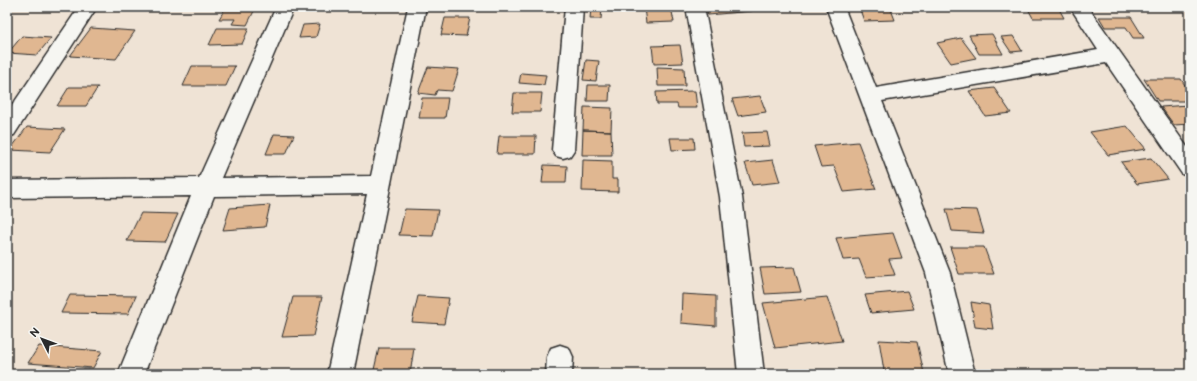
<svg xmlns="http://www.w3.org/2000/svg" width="1197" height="381" viewBox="0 0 1197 381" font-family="'Balsamiq Sans',sans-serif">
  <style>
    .building { fill: #e0b791; stroke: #2b2b2b }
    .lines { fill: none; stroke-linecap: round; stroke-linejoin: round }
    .minor-casing { stroke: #2b2b2b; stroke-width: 3 }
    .minor { fill: #f6f6f2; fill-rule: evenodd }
  </style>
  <rect width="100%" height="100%" fill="#efe3d5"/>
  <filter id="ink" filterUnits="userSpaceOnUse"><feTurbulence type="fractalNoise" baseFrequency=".025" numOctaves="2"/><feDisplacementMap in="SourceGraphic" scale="8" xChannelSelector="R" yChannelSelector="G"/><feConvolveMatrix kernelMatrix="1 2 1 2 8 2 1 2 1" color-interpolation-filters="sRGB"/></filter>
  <g filter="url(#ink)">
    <path class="building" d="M 226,7 L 256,7 L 247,25 L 232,24 L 235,19 L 219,19 Z
      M 671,7 L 674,22 L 646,23 L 644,8 Z
      M 706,7 L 751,7 L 752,11 L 708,15 Z
      M 859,7 L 890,7 L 895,20 L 864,21 Z
      M 1027,7 L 1058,7 L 1064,18 L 1033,18 Z
      M 591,8 L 602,8 L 601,19 L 590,19 Z
      M 1099,17 L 1131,17 L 1144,38 L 1133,38 L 1126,27 L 1105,27 Z
      M 445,18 L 470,18 L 466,36 L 441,35 Z
      M 320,24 L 316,37 L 299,38 L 303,25 Z
      M 91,28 L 135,31 L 116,59 L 70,56 Z
      M 217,28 L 249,28 L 242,44 L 209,45 Z
      M 992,34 L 1003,54 L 979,54 L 969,35 Z
      M 22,36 L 51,38 L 37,55 L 8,53 Z
      M 1013,36 L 1022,51 L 1011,52 L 1001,37 Z
      M 961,38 L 976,58 L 951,63 L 937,43 Z
      M 680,45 L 683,63 L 654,64 L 652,46 Z
      M 586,60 L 599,61 L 596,81 L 583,80 Z
      M 192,66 L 235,66 L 226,86 L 183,86 Z
      M 428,67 L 459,69 L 452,91 L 437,90 L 435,95 L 418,93 Z
      M 657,67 L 684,68 L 685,86 L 658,86 Z
      M 521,73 L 546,75 L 544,85 L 519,83 Z
      M 1144,79 L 1181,79 L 1190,93 L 1190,101 L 1158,101 Z
      M 588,85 L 610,85 L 609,101 L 587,101 Z
      M 69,87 L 98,87 L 86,106 L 57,106 Z
      M 994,88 L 1011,113 L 985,116 L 969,91 Z
      M 695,91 L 697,108 L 678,108 L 677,104 L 657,104 L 656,92 Z
      M 514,93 L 542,93 L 540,112 L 512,112 Z
      M 760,96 L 766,112 L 738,116 L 732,99 Z
      M 422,98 L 448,98 L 445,118 L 419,118 Z
      M 1188,105 L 1190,107 L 1190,124 L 1174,125 L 1161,107 Z
      M 584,107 L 612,108 L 611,131 L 583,130 Z
      M 1127,126 L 1146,149 L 1108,155 L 1090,132 Z
      M 27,127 L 65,129 L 50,152 L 10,150 Z
      M 583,130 L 611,131 L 612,155 L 582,155 Z
      M 767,132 L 770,146 L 744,147 L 742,133 Z
      M 274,134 L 294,135 L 286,154 L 266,154 Z
      M 499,136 L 536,136 L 535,154 L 497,154 Z
      M 670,138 L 694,138 L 695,149 L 672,150 Z
      M 858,142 L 876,189 L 844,192 L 834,166 L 821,167 L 814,146 Z
      M 1151,158 L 1168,179 L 1137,184 L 1121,162 Z
      M 583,160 L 612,161 L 612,179 L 618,179 L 618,192 L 582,191 Z
      M 773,160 L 780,182 L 752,185 L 745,163 Z
      M 544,165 L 567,166 L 566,183 L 542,183 Z
      M 270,205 L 265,227 L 223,230 L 230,208 Z
      M 405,209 L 438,210 L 433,236 L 399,235 Z
      M 946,209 L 977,210 L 984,233 L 952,231 Z
      M 141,213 L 178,214 L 165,242 L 127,241 Z
      M 893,233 L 902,258 L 889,259 L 895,275 L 866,277 L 859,259 L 843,260 L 836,238 Z
      M 950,247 L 984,247 L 994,274 L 959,274 Z
      M 794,267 L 801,292 L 765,294 L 760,268 Z
      M 907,291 L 914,309 L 871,313 L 865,295 Z
      M 682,294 L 716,296 L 716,326 L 681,323 Z
      M 70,295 L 136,296 L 128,314 L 61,313 Z
      M 418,296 L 449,298 L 444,324 L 412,322 Z
      M 293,297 L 322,297 L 313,336 L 282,337 Z
      M 827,297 L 842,341 L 775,348 L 763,303 Z
      M 971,302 L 989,305 L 993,329 L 975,327 Z
      M 879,340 L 917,342 L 924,373 L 884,371 Z
      M 39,346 L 102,351 L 93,368 L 28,363 Z
      M 379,348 L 414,348 L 410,374 L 373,374 Z"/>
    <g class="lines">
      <g class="minor-casing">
        <path id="minor" d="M 79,7 L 97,7 L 14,135 L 7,137 L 7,113 Z
          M 276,7 L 294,7 L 221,178 L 371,176 L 408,7 L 426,7 L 353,374 L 327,374 L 367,194 L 214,196 L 144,374 L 118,374 L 191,196 L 7,198 L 7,180 L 199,178 Z
          M 565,7 L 583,7 L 574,150 L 570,156 L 563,158 L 556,156 L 552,150 Z
          M 686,7 L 704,7 L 742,197 L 764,374 L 738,374 L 720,197 Z
          M 826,7 L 844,7 L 876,88 L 1098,50 L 1070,7 L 1088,7 L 1190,151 L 1190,177 L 1182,174 L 1106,63 L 882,101 L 950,273 L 975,374 L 949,374 L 926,273 Z
          M 560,345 L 569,348 L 573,357 L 572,374 L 546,374 L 547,357 L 551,348 Z"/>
      </g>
      <use href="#minor" class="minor"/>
    </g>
  </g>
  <rect width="1197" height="381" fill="none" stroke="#f6f6f2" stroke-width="24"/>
  <rect x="12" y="12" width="1173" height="357" fill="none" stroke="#2b2b2b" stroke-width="1.5" filter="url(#ink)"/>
  <g transform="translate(42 339) rotate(312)" stroke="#f6f6f2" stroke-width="3" paint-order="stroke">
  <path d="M0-3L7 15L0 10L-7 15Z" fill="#2b2b2b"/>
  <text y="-6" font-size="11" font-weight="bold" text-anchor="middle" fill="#2b2b2b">N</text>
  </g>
</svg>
